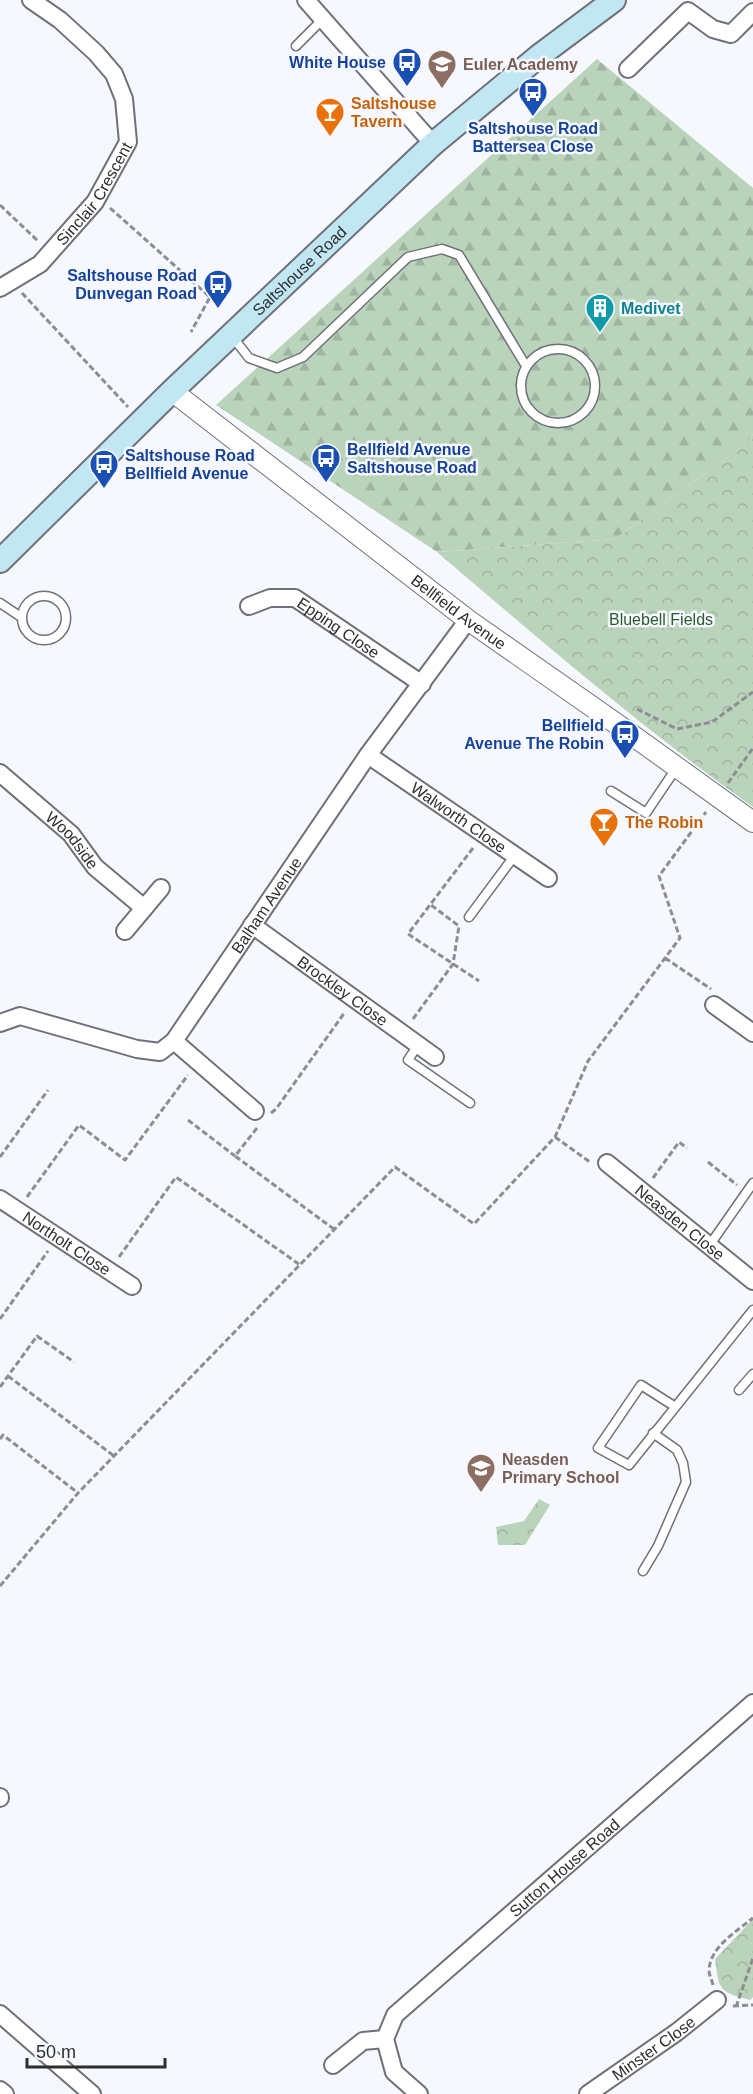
<svg xmlns="http://www.w3.org/2000/svg" width="753" height="2094" viewBox="0 0 753 2094" font-family="Arial,sans-serif">
  <style>
    .forest { fill: url(#forest-firs) }
    .park { fill: url(#park-crowns) }
    .lines { fill: none; stroke-linecap: round; stroke-linejoin: round }
    .service-casing { stroke: #6f717a; stroke-width: 11 }
    .minor-casing { stroke: #6f717a; stroke-width: 20 }
    .tertiary-casing { stroke: #6f717a; stroke-width: 22 }
    .secondary-casing { stroke: #6f717a; stroke-width: 26 }
    .path { stroke: #8d8e93; stroke-width: 3; stroke-dasharray: 6 3; stroke-linecap: butt }
    .service { stroke: #fff; stroke-width: 8 }
    .minor { stroke: #fff; stroke-width: 16 }
    .tertiary { stroke: #fff; stroke-width: 20 }
    .secondary { stroke: #c1e7f3; stroke-width: 22 }
    .labels { text-anchor: middle; dominant-baseline: central; stroke-width: 5; stroke-linejoin: round; paint-order: stroke }
    .transit-label { font-size: 16px; font-weight: bold; fill: #164399; stroke: #f6f8fe; text-anchor: end }
    .education-label { font-size: 16px; font-weight: bold; fill: #785e54; stroke: #f6f8fe; text-anchor: start }
    .food-label { font-size: 16px; font-weight: bold; fill: #c56008; stroke: #f6f8fe; text-anchor: start }
    .street-label { font-size: 16px; fill: #2c2d31; stroke: #f6f8fe }
    .culture-label { font-size: 16px; font-weight: bold; fill: #0d838f; stroke: #f6f8fe; text-anchor: start }
    .park-label { font-size: 16px; fill: #2a5c2f; stroke: #f6f8fe }
  </style>
  <defs>
    <pattern id="forest-firs" width="22" height="20" patternUnits="userSpaceOnUse" patternTransform="scale(1.5)"><rect width="22" height="20" fill="#bad3bb"/><path d="M5 1l3.5 6h-7zM16 11l3.5 6h-7z" fill="#a0b5a1"/></pattern>
    <pattern id="park-crowns" width="20" height="18" patternUnits="userSpaceOnUse" patternTransform="scale(1.5)"><rect width="20" height="18" fill="#bad3bb"/><path d="M2 6a3 3 0 1 1 6 0M12 15a3 3 0 1 1 6 0" fill="none" stroke="#a0b5a1"/></pattern>
  </defs>
  <rect width="100%" height="100%" fill="#f6f8fe"/>
  <path class="forest" d="M 597,59 L 753,188 L 753,434 L 747,443 L 615,539 L 437,552 L 216,405 Z"/>
  <path class="park" d="M 753,434 L 753,807 C 643,729 540,640 437,552 L 615,539 L 747,443 Z
    M 539,1499 L 550,1505 L 525,1545 L 498,1545 L 496,1527 L 524,1521 Z
    M 753,1919 L 753,1997 L 750,2000 C 719,1992 719,1990 715,1959 Z"/>
  <g class="lines">
    <g class="service-casing">
      <path id="service" d="M 296,46 L 323,19
        M 232,336 L 249,358 L 277,368 L 303,357 L 408,257 L 442,249 L 459,255 L 526,366
        M521 386a37 37 0 1 1 74 0a37 37 0 1 1-74 0Z
        M22 618a22 22 0 1 1 44 0a22 22 0 1 1-44 0Z
        M 0,603 L 21,617
        M 611,791 L 646,813 L 677,767
        M 469,917 L 515,855
        M 418,1045 L 408,1060 L 470,1103
        M 709,1246 L 753,1183
        M 739,1390 L 753,1374
        M 674,1406 L 641,1385 L 598,1448 L 629,1465 L 753,1310
        M 643,1571 L 658,1546 L 686,1482 L 683,1463 L 677,1450 L 653,1433"/>
    </g>
    <g class="minor-casing">
      <g id="minor">
        <path d="M 306,0 L 433,144"/>
        <path d="M 628,69 L 688,11 L 713,29 L 731,34 L 753,12"/>
        <path id="s1" d="M 0,288 L 40,264 L 95,202 L 128,142 L 124,99 L 114,74 L 96,53 L 60,20 L 31,0"/>
        <path id="s2" d="M 249,606 L 270,598 L 295,598 L 422,684"/>
        <path id="s3" d="M 368,755 L 548,878"/>
        <path id="s4" d="M 0,773 L 71,834 L 95,867 L 144,908"/>
        <path id="s5" d="M 252,925 L 435,1057"/>
        <path d="M 125,931 L 161,888"/>
        <path d="M 714,1005 L 753,1033"/>
        <path id="s6" d="M 0,1023 L 20,1016 L 137,1049 L 160,1052 L 174,1041 L 368,755 L 468,620"/>
        <path d="M 174,1041 L 255,1111"/>
        <path id="s7" d="M 607,1163 L 753,1281"/>
        <path id="s8" d="M 0,1199 L 132,1286"/>
        <path d="M 0,1797 L 0,1798"/>
        <path d="M 0,2014 L 92,2094"/>
        <path d="M 333,2065 L 363,2041 L 385,2039"/>
        <path d="M 0,2090 L 5,2094"/>
        <path id="s9" d="M 419,2094 L 394,2072 L 385,2039 L 395,2015 L 753,1703"/>
        <path id="s10" d="M 588,2094 L 677,2032 L 717,2000"/>
      </g>
    </g>
    <g class="tertiary-casing">
      <g id="tertiary">
        <path id="s11" d="M 172,391 L 468,620 L 614,722 L 753,822"/>
      </g>
    </g>
    <g class="secondary-casing">
      <g id="secondary">
        <path id="s12" d="M 0,561 L 172,391 L 433,144 L 539,56 L 614,0"/>
      </g>
    </g>
    <path class="path" d="M 0,205 L 38,241
      M 110,208 L 210,297 L 191,332
      M 22,293 L 128,407
      M 637,709 L 677,729 L 712,722 L 753,692
      M 728,783 L 753,748
      M 473,848 L 408,934 L 479,981
      M 665,958 L 711,989
      M 413,1019 L 453,964 L 459,926 L 431,905
      M 271,1113 L 276,1109 L 345,1012
      M 188,1120 L 235,1156
      M 257,1128 L 235,1156 L 335,1230
      M 555,1137 L 590,1162
      M 0,1157 L 48,1090
      M 708,1162 L 737,1185
      M 653,1178 L 679,1142 L 687,1148
      M 27,1197 L 79,1125 L 125,1160 L 188,1075
      M 119,1257 L 176,1177 L 300,1265
      M 0,1319 L 48,1251
      M 8,1376 L 114,1456
      M 0,1387 L 37,1336 L 74,1362
      M 0,1439 L 3,1435 L 78,1493
      M 0,1586 L 78,1493 L 395,1167 L 474,1224 L 555,1137 L 588,1061 L 680,938 L 659,876 L 706,812
      M 713,1985 C 712,1980 709,1975 709,1970 C 710,1947 737,1931 753,1918
      M 733,2006 L 753,2005
      M 736,2007 L 753,1958"/>
    <use href="#service" class="service"/>
    <use href="#minor" class="minor"/>
    <use href="#tertiary" class="tertiary"/>
    <use href="#secondary" class="secondary"/>
  </g>
  <defs>
    <g id="bus-pin" transform="scale(1.5)"><path d="M0 17L-7.5 6A9.5 9.5 0 1 1 7.5 6Z" fill="#1a4fb4" stroke="#f6f8fe"/><path d="M-5-6H5V4H4V6H2V4H-2V6H-4V4H-5ZM-3.5-4V0h7V-4ZM-3.5 1.2v1.5H-2V1.2ZM2 1.2v1.5H3.5V1.2Z" fill="#fff"/></g>
    <g id="school-pin" transform="scale(1.5)"><path d="M0 17L-7.5 6A9.5 9.5 0 1 1 7.5 6Z" fill="#8d6e63" stroke="#f6f8fe"/><path d="M0-5L7-2L0 1L-7-2ZM-4 1L0 2.5L4 1V4Q0 6-4 4Z" fill="#fff"/></g>
    <g id="bar-pin" transform="scale(1.5)"><path d="M0 17L-7.5 6A9.5 9.5 0 1 1 7.5 6Z" fill="#e8710a" stroke="#f6f8fe"/><path d="M-6-5H6L.8 .8V4.5H3.5V6h-7V4.5H-.8V.8Z" fill="#fff"/></g>
    <g id="building-pin" transform="scale(1.5)"><path d="M0 17L-7.5 6A9.5 9.5 0 1 1 7.5 6Z" fill="#0f9aa8" stroke="#f6f8fe"/><path d="M-4-6H4V6H1V3H-1V6H-4ZM-2.5-4.3h1.7v1.8h-1.7ZM.8-4.3h1.7v1.8H.8ZM-2.5-1h1.7V.8h-1.7ZM.8-1h1.7V.8H.8Z" fill="#fff"/></g>
  </defs>
  <g fill-rule="evenodd">
    <use href="#bus-pin" x="407" y="62"/>
    <use href="#school-pin" x="442" y="64"/>
    <use href="#bus-pin" x="533" y="92"/>
    <use href="#bar-pin" x="330" y="112"/>
    <use href="#bus-pin" x="218" y="284"/>
    <use href="#building-pin" x="600" y="308"/>
    <use href="#bus-pin" x="326" y="458"/>
    <use href="#bus-pin" x="104" y="464"/>
    <use href="#bus-pin" x="625" y="734"/>
    <use href="#bar-pin" x="604" y="822"/>
    <use href="#school-pin" x="481" y="1468"/>
  </g>
  <g class="labels">
    <g class="transit-label">
      <text x="386" y="62">White House</text>
      <text x="533" y="128" text-anchor="middle">Saltshouse Road<tspan x="533" dy="18">Battersea Close</tspan></text>
      <text x="197" y="275">Saltshouse Road<tspan x="197" dy="18">Dunvegan Road</tspan></text>
      <text x="347" y="449" text-anchor="start">Bellfield Avenue<tspan x="347" dy="18">Saltshouse Road</tspan></text>
      <text x="125" y="455" text-anchor="start">Saltshouse Road<tspan x="125" dy="18">Bellfield Avenue</tspan></text>
      <text x="604" y="725">Bellfield<tspan x="604" dy="18">Avenue The Robin</tspan></text>
    </g>
    <g class="education-label">
      <text x="463" y="64">Euler Academy</text>
      <text x="502" y="1459">Neasden<tspan x="502" dy="18">Primary School</tspan></text>
    </g>
    <g class="food-label">
      <text x="351" y="103">Saltshouse<tspan x="351" dy="18">Tavern</tspan></text>
      <text x="625" y="822">The Robin</text>
    </g>
    <g class="street-label">
      <text stroke="none"><textPath href="#s1" startOffset="136">Sinclair Crescent</textPath></text>
      <text stroke="none"><textPath href="#s12" startOffset="417">Saltshouse Road</textPath></text>
      <text stroke="none"><textPath href="#s11" startOffset="362">Bellfield Avenue</textPath></text>
      <text stroke="none"><textPath href="#s2" startOffset="100">Epping Close</textPath></text>
      <text stroke="none"><textPath href="#s3" startOffset="110">Walworth Close</textPath></text>
      <text stroke="none"><textPath href="#s4" startOffset="99">Woodside</textPath></text>
      <text stroke="none"><textPath href="#s6" startOffset="348">Balham Avenue</textPath></text>
      <text stroke="none"><textPath href="#s5" startOffset="112">Brockley Close</textPath></text>
      <text stroke="none"><textPath href="#s7" startOffset="94">Neasden Close</textPath></text>
      <text stroke="none"><textPath href="#s8" startOffset="80">Northolt Close</textPath></text>
      <text stroke="none"><textPath href="#s9" startOffset="318">Sutton House Road</textPath></text>
      <text stroke="none"><textPath href="#s10" startOffset="80">Minster Close</textPath></text>
    </g>
    <g class="culture-label">
      <text x="621" y="308">Medivet</text>
    </g>
    <g class="park-label">
      <text x="661" y="619">Bluebell Fields</text>
    </g>
  </g>
  <path d="M27 2058v9h138v-9" fill="none" stroke="#2c2d31" stroke-width="3"/>
  <text x="36" y="2058" font-size="18" fill="#2c2d31" stroke="#f6f8fe" stroke-width="4.5" paint-order="stroke">50 m</text>
</svg>
